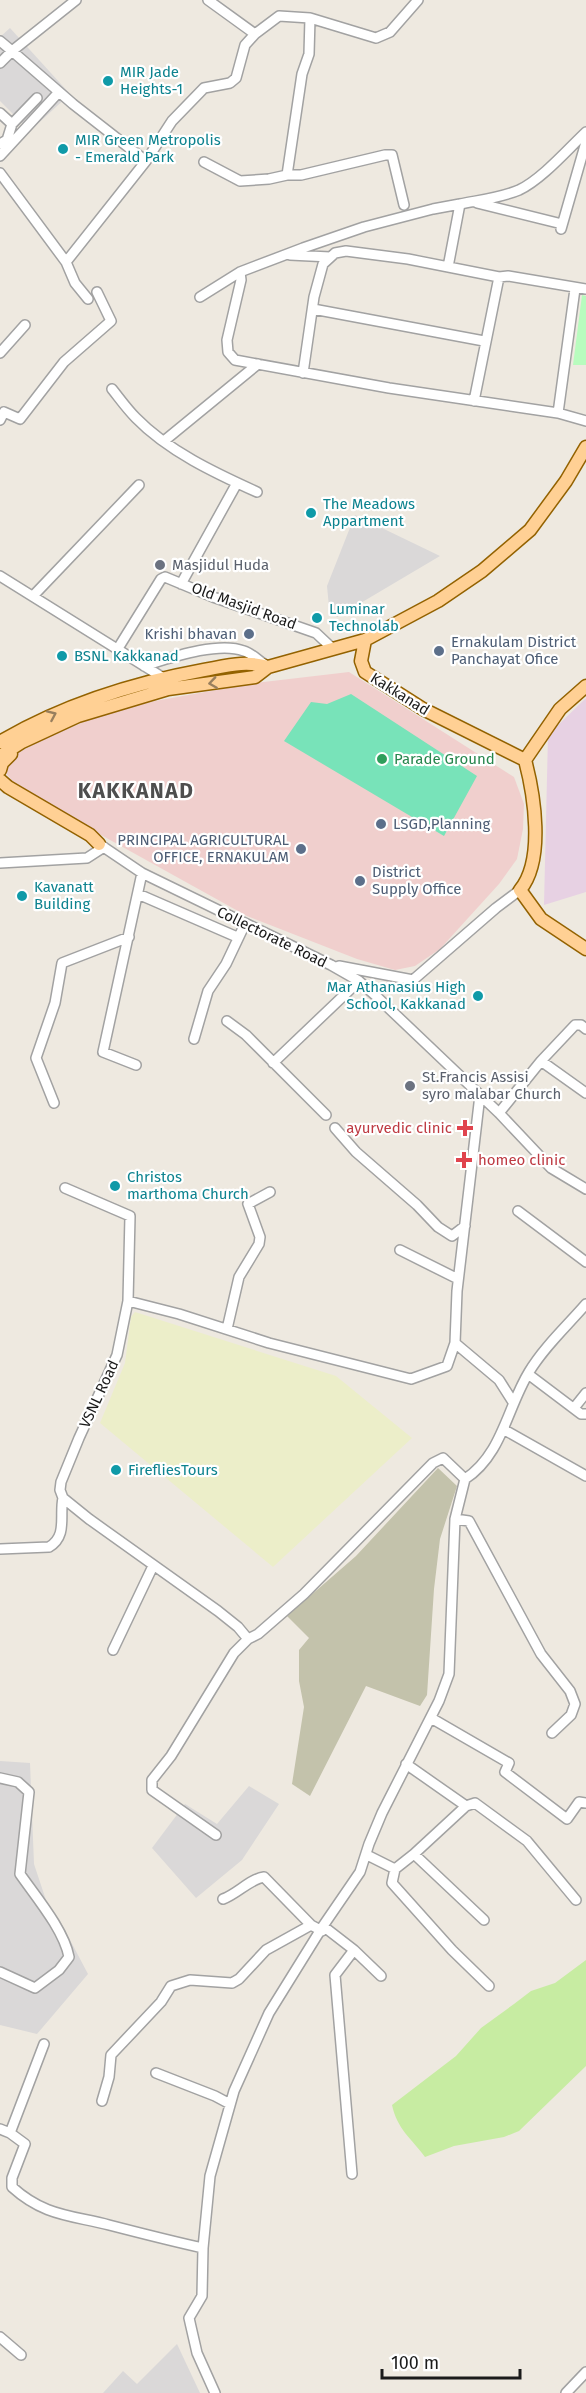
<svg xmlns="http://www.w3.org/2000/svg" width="586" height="2393" viewBox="0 0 586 2393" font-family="'Fira Sans',sans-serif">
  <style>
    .residential { fill: #dad8d8 }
    .commercial { fill: #f0cfcd }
    .industrial { fill: #e7d1e3 }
    .construction { fill: #c3c2ab }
    .farmland { fill: #eceec9 }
    .grass { fill: #c7eca2 }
    .park { fill: #b8fcbe }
    .pitch { fill: #78e3b9 }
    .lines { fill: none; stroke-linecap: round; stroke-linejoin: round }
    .minor-casing { stroke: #a2a2a2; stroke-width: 12 }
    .major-casing { stroke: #936200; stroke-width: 15 }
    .minor { stroke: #fff; stroke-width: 9 }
    .major { stroke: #ffd094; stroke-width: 12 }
    .oneway { stroke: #987f5e }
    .culture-dot { fill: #0f9aa8; stroke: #fff; stroke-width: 2 }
    .worship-dot { fill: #6b7280; stroke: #fff; stroke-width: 2 }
    .service-dot { fill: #5c6f8a; stroke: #fff; stroke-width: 2 }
    .leisure-dot { fill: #2e9e5b; stroke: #fff; stroke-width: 2 }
    .health-dot { fill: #e0444e; stroke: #fff; stroke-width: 2 }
    .labels { text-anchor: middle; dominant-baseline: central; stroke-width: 4.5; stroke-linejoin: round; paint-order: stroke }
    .culture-label { font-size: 15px; fill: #0d838f; stroke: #fff; text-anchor: start }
    .worship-label { font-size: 15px; fill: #5b616d; stroke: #fff; text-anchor: start }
    .street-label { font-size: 15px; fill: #1b1b1b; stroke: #fff }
    .service-label { font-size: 15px; fill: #4e5e75; stroke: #fff; text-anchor: start }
    .leisure-label { font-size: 15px; fill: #27864d; stroke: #fff; text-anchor: start }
    .health-label { font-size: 15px; fill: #be3a42; stroke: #fff; text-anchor: end }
    .district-label { font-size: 21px; font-weight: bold; letter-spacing: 1.5px; fill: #4e4e4e; stroke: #fff }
  </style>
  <rect width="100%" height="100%" fill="#eee9e0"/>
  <path class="residential" d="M 10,28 L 70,94 L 30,131 L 0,101 L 0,37 Z
    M 355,515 L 440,556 L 337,617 L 329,607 L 327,586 Z
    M 0,1761 L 30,1763 L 34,1864 L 48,1906 L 60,1921 L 88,1974 L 37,2034 L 0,2025 Z
    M 249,1786 L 279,1804 L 242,1860 L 196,1898 L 152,1848 L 185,1804 L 217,1824 Z
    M 177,2344 L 200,2393 L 103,2393 L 123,2371 L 137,2384 Z"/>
  <path class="commercial" d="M 349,672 L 514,777 L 524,804 L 523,829 L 517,859 L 499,884 L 440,949 L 415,966 L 395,970 L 357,959 L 247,916 L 20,790 L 4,771 L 14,755 L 44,739 L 100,715 L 155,701 L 255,683 Z"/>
  <path class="industrial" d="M 586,698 L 586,892 L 544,905 L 548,735 Z"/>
  <path class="construction" d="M 438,1468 L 457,1486 L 440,1539 L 434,1589 L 427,1695 L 420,1706 L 366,1686 L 310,1796 L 292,1784 L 304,1707 L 299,1681 L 299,1650 L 309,1638 L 287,1616 L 356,1556 Z"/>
  <path class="farmland" d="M 135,1312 L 336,1376 L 412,1438 L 273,1567 L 100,1423 L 125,1363 L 131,1317 Z"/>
  <path class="grass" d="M 586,1960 L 586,2066 L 519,2131 L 504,2137 L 454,2146 L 425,2157 C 411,2138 397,2129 392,2105 L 456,2056 L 481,2028 L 514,2004 L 531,1991 L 555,1983 Z"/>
  <path class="park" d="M 582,295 L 586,296 L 586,365 L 573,365 Z"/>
  <path class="pitch" d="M 351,694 L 477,776 L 444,836 L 284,741 L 311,702 L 327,704 Z"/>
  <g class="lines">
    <g class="minor-casing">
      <path id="minor" d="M 208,0 L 255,34
        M 0,41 L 12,51 L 76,0
        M 0,63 L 12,51 L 73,104 L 146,161
        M 0,113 L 12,124 L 37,98
        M 0,144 L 7,140 L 12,124
        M 0,156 L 59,92
        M 204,162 L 240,181 L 269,179 L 287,175 L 302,74 L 309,54 L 310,18
        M 0,173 L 66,262 L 75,283 L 88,299
        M 287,175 L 301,175 L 385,155 L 392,155 L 404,205
        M 477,203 L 562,224
        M 561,229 L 586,142
        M 290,255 L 330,257
        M 66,262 L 146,161 L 172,121 L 204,88 L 230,83 L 236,78 L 245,45 L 255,34 L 279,16 L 310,18 L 376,38 L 390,32 L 418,0
        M 448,267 L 460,204 C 480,200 500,198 519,190 C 542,179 567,150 586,132
        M 240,272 L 241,280 L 227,340 L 228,352 L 235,360 L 389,388 L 558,413 L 586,421
        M 200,297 L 240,272 L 303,248 L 364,227 L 433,209 L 460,204
        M 313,309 L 484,341
        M 0,353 L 25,325
        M 303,373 L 314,297 L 323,264 L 335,253 L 346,251 L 408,259 L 499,277 L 508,276 L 586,289
        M 112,389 C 120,399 127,409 136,418 C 168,451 215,473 257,492
        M 474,401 L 499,277
        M 558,413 L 575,289
        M 0,420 L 4,412 L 20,419 L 64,362 L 111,321 L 97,292
        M 164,441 L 258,364
        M 0,576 L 162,677
        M 181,584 L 237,483
        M 33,596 L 139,485
        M 117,650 L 161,579 L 165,577 L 213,597 L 316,633 L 333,649
        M 144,666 C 170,658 218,641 244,651 C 251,653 258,660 264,664
        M 99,844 L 142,873 L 331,965 L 359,981 L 376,996 L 499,1113 L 551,1168 L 586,1189
        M 0,863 L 87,858 L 104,847
        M 138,894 L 237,937
        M 339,966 L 413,980 L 496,908 L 520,890
        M 227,1021 L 246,1035 L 326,1115
        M 194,1039 L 208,991 L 226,964 L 245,924
        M 541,1061 L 575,1025 L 581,1025 L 586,1029
        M 273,1063 L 359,981
        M 136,1065 L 103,1052 L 142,873
        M 480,1095 L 457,1291 L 455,1343 L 499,1380 L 513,1402
        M 54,1103 L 36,1058 L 55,1003 L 62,963 L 129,937
        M 499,1113 L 541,1061 L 586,1093
        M 335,1128 L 356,1152 L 417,1205 L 438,1227 L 452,1236 L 465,1226
        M 65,1188 L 130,1216 L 128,1301
        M 518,1211 L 586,1262
        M 400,1250 L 458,1279
        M 227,1329 L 239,1277 L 259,1244 L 260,1237 L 248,1204 L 270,1192
        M 528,1374 L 581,1414 L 586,1414
        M 574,1408 L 586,1393
        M 503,1429 L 586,1476
        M 455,1519 L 469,1521 L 541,1654 L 570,1691 L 575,1704 L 571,1715 L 552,1733
        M 0,1549 L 49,1547 C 68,1536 59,1515 63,1498
        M 248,1639 L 238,1627 L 218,1611 L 89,1519 L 63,1498 L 60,1490 L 61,1482 L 79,1438 L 117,1355 L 128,1301 L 179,1314 L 269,1343 L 411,1379 L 447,1366 L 455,1343
        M 113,1650 L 153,1566
        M 431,1718 L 509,1763 L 505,1772 L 567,1819 L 579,1802 L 586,1803
        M 406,1764 L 466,1806 L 475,1803 L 527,1841 L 576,1900
        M 0,1778 L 18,1782 L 29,1792 L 20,1874 C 36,1897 64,1930 69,1957 L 59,1970 L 35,1988 L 0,1972
        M 216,1835 L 152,1790 L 152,1780 L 171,1756 L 234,1653 L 248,1639 L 258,1634 L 304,1594 L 433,1463 L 443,1458 L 465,1479
        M 414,1854 L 466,1806
        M 367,1855 L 395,1869 L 414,1854 L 484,1920
        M 395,1869 L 392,1883 L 452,1950 L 489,1986
        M 223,1899 C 237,1894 250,1879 264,1877 L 311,1925
        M 323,1926 L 354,1950 L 381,1976
        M 156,2073 L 215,2096 L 230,2104
        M 102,2101 L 109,2077 L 111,2055 L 161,2002 L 171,1986 L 190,1980 L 232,1983 L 239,1979 L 266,1950 L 311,1925 L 322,1931
        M 0,2129 L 10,2133 L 25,2144 L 12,2178 L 12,2187 C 44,2216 70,2215 109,2225 C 140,2233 171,2241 203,2248
        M 10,2133 L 44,2044
        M 352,2174 L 335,1975 L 354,1950
        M 0,2337 L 21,2355
        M 215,2393 L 197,2353 L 189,2318 L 202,2296 L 203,2248 L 210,2176 L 234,2091 L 269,2013 L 323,1926 L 360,1872 L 369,1844 L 382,1813 L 439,1701 L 449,1674 L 455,1519 L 465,1479 C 502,1455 507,1408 529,1372 C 544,1347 567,1326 586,1304
        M 566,2393 L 586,2372"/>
    </g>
    <g class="major-casing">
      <path id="major" d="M 365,640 L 361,661 L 365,672 L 423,709 L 525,760
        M 586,686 L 560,709 L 525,760 C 534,794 545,860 520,890 L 541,919 L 586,949
        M 0,742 C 63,705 133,683 204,670 C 226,666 246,660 268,667
        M 0,756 L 22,742 L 78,716 L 168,689 L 255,677 L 268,667 L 365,640 L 438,601 L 482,571 L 530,530 L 566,481 L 586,447
        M 0,770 L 2,763 L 11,754
        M 0,780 L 8,787 L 90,835 L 99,844"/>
    </g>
    <use href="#minor" class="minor"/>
    <use href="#major" class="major"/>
  </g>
  <defs><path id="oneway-chevron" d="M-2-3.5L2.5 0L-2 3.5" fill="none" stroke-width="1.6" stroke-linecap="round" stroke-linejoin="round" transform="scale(1.5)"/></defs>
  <g class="oneway">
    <use href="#oneway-chevron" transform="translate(213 683) rotate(172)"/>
    <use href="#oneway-chevron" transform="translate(52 715) rotate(-24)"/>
  </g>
  <g class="culture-dot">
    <circle cx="108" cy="81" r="6"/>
    <circle cx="63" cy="149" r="6"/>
    <circle cx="311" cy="513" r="6"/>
    <circle cx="317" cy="618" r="6"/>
    <circle cx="62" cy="656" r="6"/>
    <circle cx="22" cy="896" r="6"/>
    <circle cx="478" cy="996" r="6"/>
    <circle cx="115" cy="1186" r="6"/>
    <circle cx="116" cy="1470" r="6"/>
  </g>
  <g class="worship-dot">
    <circle cx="160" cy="565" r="6"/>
    <circle cx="410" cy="1086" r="6"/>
  </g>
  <g class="service-dot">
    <circle cx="249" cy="634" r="6"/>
    <circle cx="439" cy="651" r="6"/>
    <circle cx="381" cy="824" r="6"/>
    <circle cx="301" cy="849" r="6"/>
    <circle cx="360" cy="881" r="6"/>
  </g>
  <circle class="leisure-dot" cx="382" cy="759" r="6"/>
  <g class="health-dot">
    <path d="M462 1119h6v6h6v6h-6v6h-6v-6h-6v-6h6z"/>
    <path d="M461 1151h6v6h6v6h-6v6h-6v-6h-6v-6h6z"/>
  </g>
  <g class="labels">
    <g class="culture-label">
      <text x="120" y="72">MIR Jade<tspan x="120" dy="17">Heights-1</tspan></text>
      <text x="75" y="140">MIR Green Metropolis<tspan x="75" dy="17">- Emerald Park</tspan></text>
      <text x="323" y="504">The Meadows<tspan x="323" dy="17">Appartment</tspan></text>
      <text x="329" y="609">Luminar<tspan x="329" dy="17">Technolab</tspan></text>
      <text x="74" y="656">BSNL Kakkanad</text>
      <text x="34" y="887">Kavanatt<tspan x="34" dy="17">Building</tspan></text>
      <text x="466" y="987" text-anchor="end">Mar Athanasius High<tspan x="466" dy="17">School, Kakkanad</tspan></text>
      <text x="127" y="1177">Christos<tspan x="127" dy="17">marthoma Church</tspan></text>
      <text x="128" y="1470">FirefliesTours</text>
    </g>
    <g class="worship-label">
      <text x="172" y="565">Masjidul Huda</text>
      <text x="422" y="1077">St.Francis Assisi<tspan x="422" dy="17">syro malabar Church</tspan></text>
    </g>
    <g class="street-label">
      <text transform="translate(244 606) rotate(20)">Old Masjid Road</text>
      <text transform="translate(400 694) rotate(32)">Kakkanad</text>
      <text transform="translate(272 937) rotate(26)">Collectorate Road</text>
      <text transform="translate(99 1394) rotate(-65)">VSNL Road</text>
    </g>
    <g class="service-label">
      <text x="237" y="634" text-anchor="end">Krishi bhavan</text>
      <text x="451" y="642">Ernakulam District<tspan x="451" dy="17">Panchayat Ofice</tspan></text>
      <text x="393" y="824">LSGD,Planning</text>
      <text x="289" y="840" text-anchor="end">PRINCIPAL AGRICULTURAL<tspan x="289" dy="17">OFFICE, ERNAKULAM</tspan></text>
      <text x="372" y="872">District<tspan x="372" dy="17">Supply Office</tspan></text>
    </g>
    <g class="leisure-label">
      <text x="394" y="759">Parade Ground</text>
    </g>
    <g class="health-label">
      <text x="452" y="1128">ayurvedic clinic</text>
      <text x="478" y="1160" text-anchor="start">homeo clinic</text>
    </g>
    <g class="district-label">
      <text x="136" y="791">KAKKANAD</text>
    </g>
  </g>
  <path d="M382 2369v9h138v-9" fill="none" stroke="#1b1b1b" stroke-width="3"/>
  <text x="391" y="2369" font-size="18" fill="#1b1b1b" stroke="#ffffff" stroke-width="4.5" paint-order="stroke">100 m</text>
</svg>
